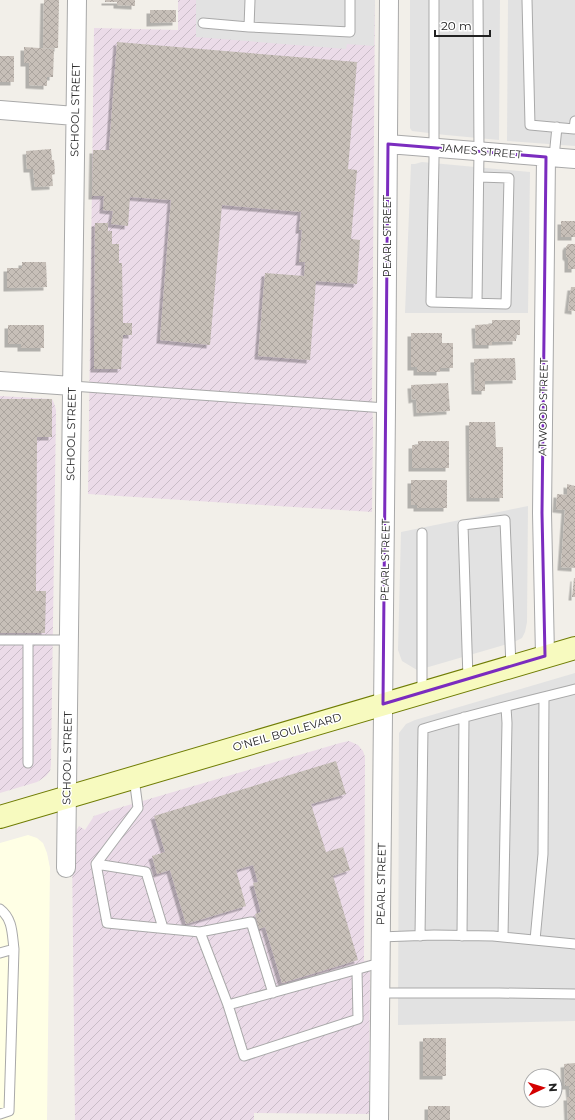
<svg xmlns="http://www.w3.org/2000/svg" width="575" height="1120" viewBox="0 0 575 1120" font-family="Montserrat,sans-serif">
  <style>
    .industrial { fill: url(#industrial-furrows) }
    .education { fill: #ffffe5 }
    .parking { fill: #e2e2e2 }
    .building { fill: url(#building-cross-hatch); filter: url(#shadow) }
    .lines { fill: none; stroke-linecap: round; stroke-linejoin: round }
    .service-casing { stroke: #a9a9a9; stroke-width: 11 }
    .minor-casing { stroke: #a9a9a9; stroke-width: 20 }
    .secondary-casing { stroke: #707d05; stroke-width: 24 }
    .service { stroke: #fff; stroke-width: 9 }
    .minor { stroke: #fff; stroke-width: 18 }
    .secondary { stroke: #f7fabf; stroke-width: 22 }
    .marked { fill: none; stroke: #7b2cbf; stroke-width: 3; stroke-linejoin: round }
    .labels { text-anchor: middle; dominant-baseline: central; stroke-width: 3; stroke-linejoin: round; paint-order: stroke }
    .street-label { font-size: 11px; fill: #222; stroke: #fff }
  </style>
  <defs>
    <pattern id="industrial-furrows" width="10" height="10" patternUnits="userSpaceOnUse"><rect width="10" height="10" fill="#ebdbe8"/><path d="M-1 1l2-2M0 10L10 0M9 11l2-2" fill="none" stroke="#c9bcc7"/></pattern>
    <pattern id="building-cross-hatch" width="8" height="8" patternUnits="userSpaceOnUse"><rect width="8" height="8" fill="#c7bfb8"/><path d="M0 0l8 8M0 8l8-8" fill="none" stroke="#aba49e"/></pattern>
    <filter id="shadow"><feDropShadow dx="-3.5" dy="3.5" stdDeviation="0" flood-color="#0004"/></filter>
  </defs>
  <rect width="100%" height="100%" fill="#f2efe9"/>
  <path class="industrial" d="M 178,0 L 375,0 L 372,398 L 373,426 L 372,512 L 88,494 L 94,28 L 178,30 Z
    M 0,396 L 52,399 L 54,403 L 56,410 L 51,765 L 50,771 L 46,776 L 37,782 L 0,793 Z
    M 349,741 L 358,745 L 363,751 L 365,757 L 364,961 L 370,960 L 369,1114 L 254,1113 L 254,1120 L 75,1120 L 72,849 L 76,831 L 79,826 L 85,830 L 94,816 L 115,809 L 340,743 Z"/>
  <path class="education" d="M 28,835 L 37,838 L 43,843 L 47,853 L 50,868 L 47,1120 L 0,1120 L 0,843 Z"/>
  <path class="parking" d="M 196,0 L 375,0 L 374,46 L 347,44 L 346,49 L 196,37 Z
    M 410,0 L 500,0 L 499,140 L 446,135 L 412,131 L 410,128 Z
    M 508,0 L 575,0 L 575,146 L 507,141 Z
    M 422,162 L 530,172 L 528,313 L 405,313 L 411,164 L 415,164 Z
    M 528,506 L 527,622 L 525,632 L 522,638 L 514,642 L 432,666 L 417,670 L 402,661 L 398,650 L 401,532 Z
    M 575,673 L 575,1021 L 398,1025 L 399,733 L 406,724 L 415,720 Z"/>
  <path class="building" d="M 44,0 L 59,0 L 58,48 L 43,48 Z
    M 105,0 L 135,0 L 135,6 L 117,5 L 117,2 L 105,2 Z
    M 150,10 L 176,10 L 176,22 L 150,23 Z
    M 117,42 L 357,62 L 348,169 L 357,170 L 351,239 L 360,240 L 357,284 L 316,281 L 310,360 L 258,356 L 265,273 L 304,276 L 305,262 L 299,262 L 302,230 L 299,230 L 301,212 L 222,205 L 210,345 L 160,340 L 171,200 L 130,197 L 128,226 L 111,224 L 113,211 L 103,210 L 104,196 L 92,196 L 93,150 L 109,150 Z
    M 24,47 L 54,49 L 53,77 L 47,77 L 47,86 L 29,85 L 29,63 L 24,63 Z
    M 0,56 L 14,56 L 14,82 L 0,82 Z
    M 51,149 L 52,160 L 54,160 L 55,174 L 52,175 L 53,186 L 35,187 L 33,169 L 27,169 L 26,151 Z
    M 561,221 L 575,221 L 575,237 L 561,237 Z
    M 95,223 L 108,223 L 108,231 L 112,231 L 112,244 L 119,244 L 119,263 L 122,263 L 123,323 L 132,323 L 132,335 L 123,335 L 121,369 L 94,369 Z
    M 568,244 L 575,244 L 575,269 L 568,269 L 568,258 L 566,256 L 566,247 Z
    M 22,262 L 46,262 L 47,287 L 7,288 L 7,268 L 22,268 Z
    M 571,287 L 575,287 L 575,311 L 568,310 Z
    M 492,320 L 520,320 L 520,335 L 516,335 L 516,341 L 492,342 L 492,345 L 476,345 L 475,325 L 492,324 Z
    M 8,325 L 44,325 L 44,348 L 21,348 L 21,344 L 8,344 Z
    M 411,333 L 442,333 L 442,343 L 453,343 L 453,368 L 440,368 L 440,372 L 417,372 L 417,367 L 411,367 Z
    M 515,358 L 516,380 L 485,381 L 485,391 L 475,391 L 474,359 Z
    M 448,383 L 450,411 L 417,413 L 416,399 L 412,400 L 411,385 Z
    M 0,399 L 52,399 L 52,437 L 37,437 L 36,591 L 46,591 L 45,633 L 0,633 Z
    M 469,422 L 495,422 L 496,447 L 503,447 L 503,498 L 470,498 Z
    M 418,441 L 449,441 L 449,468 L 412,468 L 412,445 L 418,445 Z
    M 411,480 L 447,480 L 447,508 L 417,508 L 417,505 L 411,505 Z
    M 567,484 L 575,486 L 575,568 L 561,567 L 565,510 L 556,509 L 557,494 L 567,495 Z
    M 574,578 L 575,578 L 575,597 L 572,597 Z
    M 336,761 L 346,794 L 311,804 L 326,852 L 343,847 L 350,870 L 333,876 L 358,960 L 282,983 L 265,927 L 259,929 L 255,914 L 261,912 L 253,883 L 258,882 L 253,865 L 236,870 L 246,906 L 186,924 L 170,870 L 157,874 L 152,856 L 165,852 L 154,816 Z
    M 423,1038 L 446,1038 L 446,1076 L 423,1076 Z
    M 575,1063 L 575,1120 L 568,1120 L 567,1097 L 570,1097 L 569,1086 L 565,1086 L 564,1064 Z
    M 428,1106 L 450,1106 L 450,1120 L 428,1120 Z"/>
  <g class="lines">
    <g class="service-casing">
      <path id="service" d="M 250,0 L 249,27 L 350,32 L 350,0
        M 434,0 L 434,159 L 431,302 L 506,304 L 509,178 L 479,177
        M 527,0 L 530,125 L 574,129 L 575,121
        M 203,23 L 249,27
        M 554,157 L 557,127
        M 477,303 L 479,151 L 478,0
        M 72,386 L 386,408
        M 0,640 L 69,640
        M 28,640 L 28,763
        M 468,679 L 463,525 L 505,520 L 511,667
        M 422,693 L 422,533
        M 134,778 L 138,808 L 96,864 L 107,923 L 200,932 L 228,1005 L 380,963
        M 96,864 L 146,872 L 163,928
        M 0,909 C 13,919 12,934 14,949
        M 200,932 L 251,922 L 273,993
        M 420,936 L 423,729 C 473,714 524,702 575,689
        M 462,936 L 464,717
        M 380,937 L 434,935 L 493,936 L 575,944
        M 503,937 L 507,723 L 506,707
        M 535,940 L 543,854 L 544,697
        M 0,953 L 14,949 L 9,1111 L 0,1114
        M 380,993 L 499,993 L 575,994
        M 228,1005 L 244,1056 L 358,1019 L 357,970"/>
    </g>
    <g class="minor-casing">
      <path id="minor" d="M 0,110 L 75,116
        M 388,144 L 575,159
        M 0,381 L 72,386
        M 545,656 L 542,513 L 546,157
        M 66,868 L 77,0
        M 379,1120 L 386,408 L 389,0"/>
    </g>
    <g class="secondary-casing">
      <path id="secondary" d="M 0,817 L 575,648"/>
    </g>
    <use href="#service" class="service"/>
    <use href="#minor" class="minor"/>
    <use href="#secondary" class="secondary"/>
  </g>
  <path class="marked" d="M 388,144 L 546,157 L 542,513 L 545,656 L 383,704 Z"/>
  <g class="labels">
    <g class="street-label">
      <text transform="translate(75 110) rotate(-89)">SCHOOL STREET</text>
      <text transform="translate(481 151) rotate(5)">JAMES STREET</text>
      <text transform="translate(387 236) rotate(-90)">PEARL STREET</text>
      <text transform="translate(543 407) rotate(-89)">ATWOOD STREET</text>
      <text transform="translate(71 434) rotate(-89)">SCHOOL STREET</text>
      <text transform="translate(385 560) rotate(-89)">PEARL STREET</text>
      <text transform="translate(287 732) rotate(-16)">O'NEIL BOULEVARD</text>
      <text transform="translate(67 758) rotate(-89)">SCHOOL STREET</text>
      <text transform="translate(381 884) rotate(-89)">PEARL STREET</text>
    </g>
  </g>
  <g transform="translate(543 1088) rotate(86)"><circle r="19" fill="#ffffff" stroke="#a7a7a7"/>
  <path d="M0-3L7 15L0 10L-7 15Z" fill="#d40000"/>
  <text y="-6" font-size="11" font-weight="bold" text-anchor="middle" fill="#222222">N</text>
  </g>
  <path d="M435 30v6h55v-6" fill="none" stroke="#222222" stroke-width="2"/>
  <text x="441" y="30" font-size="12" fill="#222222" stroke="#ffffff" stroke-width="3" paint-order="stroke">20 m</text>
</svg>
